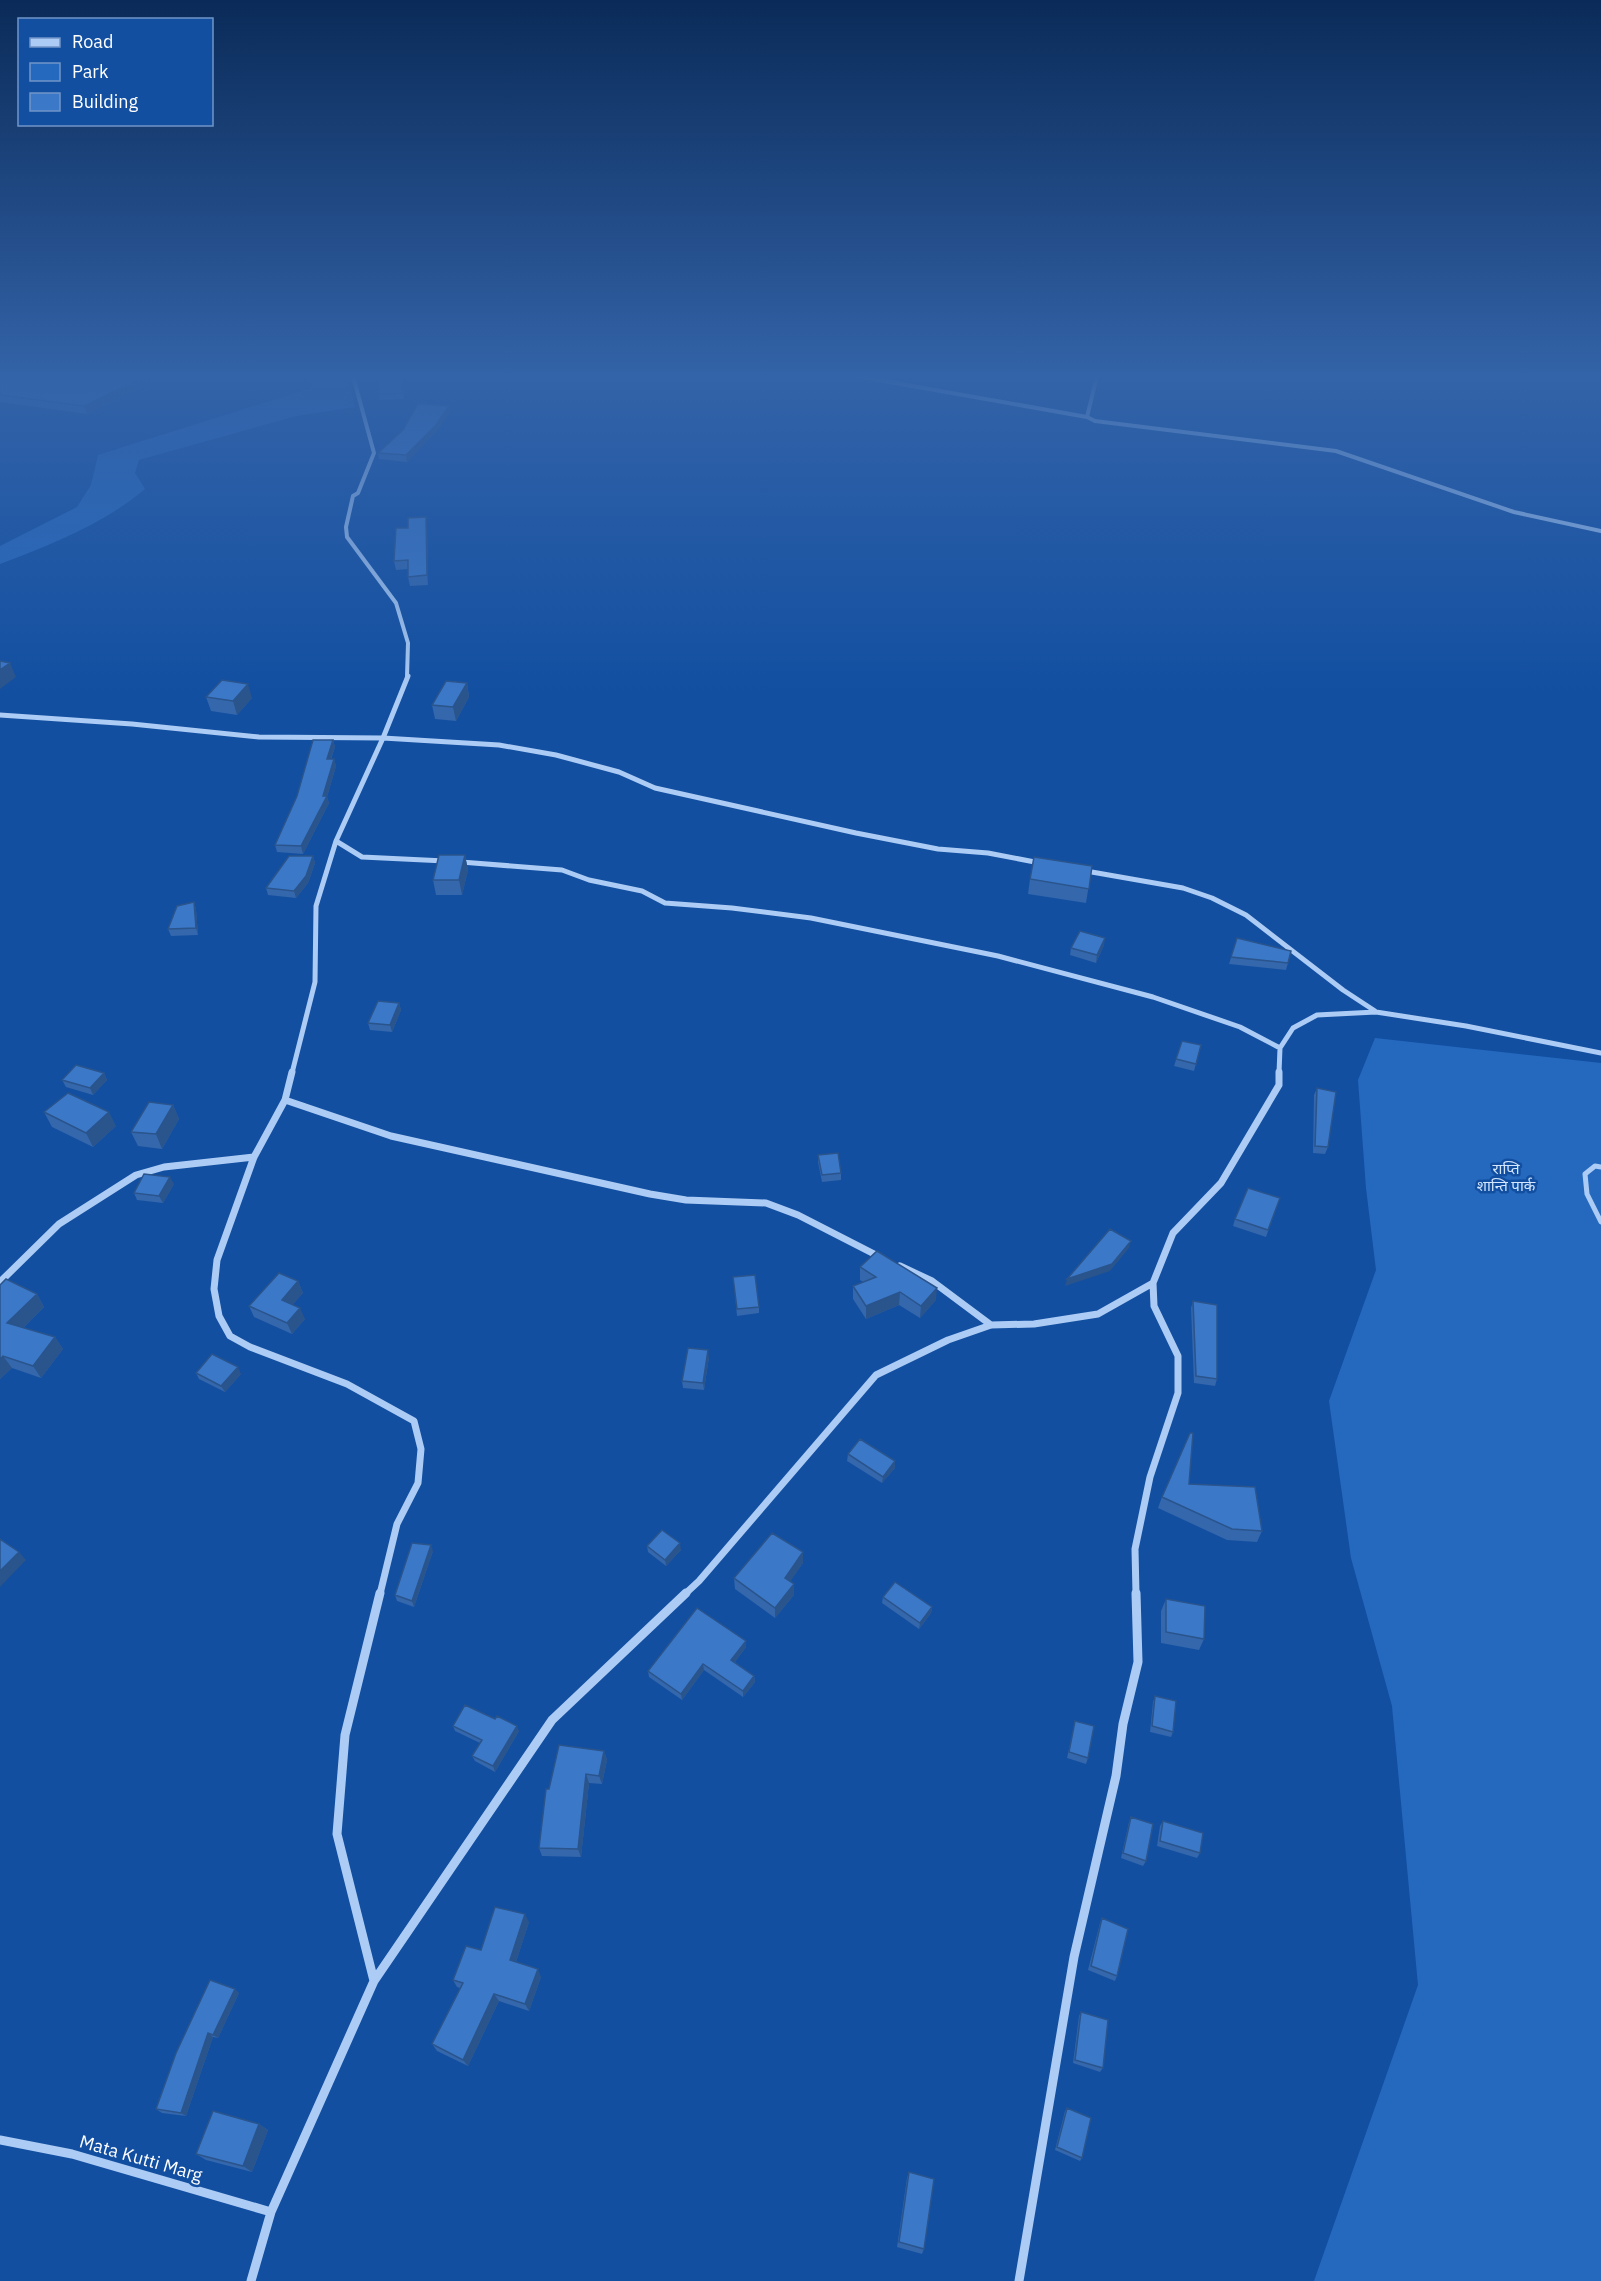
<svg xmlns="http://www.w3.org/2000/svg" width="1601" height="2281" viewBox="0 0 1601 2281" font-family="'IBM Plex Sans','Noto Sans Devanagari',sans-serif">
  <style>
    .green { fill: #2569bf }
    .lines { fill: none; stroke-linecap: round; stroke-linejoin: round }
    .service { stroke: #acccf5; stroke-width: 5 }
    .minor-far3 { stroke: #acccf5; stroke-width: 4 }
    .minor-far2 { stroke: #acccf5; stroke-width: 5 }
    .minor-far1 { stroke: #acccf5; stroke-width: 7 }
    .minor { stroke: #acccf5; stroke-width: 9 }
    .wall { fill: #3467ac }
    .shaded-wall { fill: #2a548c }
    .building { fill: #3c78c8; stroke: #2a548c; stroke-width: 1.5 }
    .labels { text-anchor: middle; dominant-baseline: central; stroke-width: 5; stroke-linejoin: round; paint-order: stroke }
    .park-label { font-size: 15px; fill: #d4e7fe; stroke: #124fa1 }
    .near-street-label { font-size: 18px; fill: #fff; stroke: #124fa1 }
  </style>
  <rect width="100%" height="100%" fill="#124fa1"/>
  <path class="green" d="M 309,376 L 347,376 L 355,407 L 296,416 L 139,460 L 135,473 L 145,489 C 104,524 50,545 0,564 L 0,546 L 77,507 L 91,485 L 98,455 L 311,388 Z
    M 1375,1038 L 1601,1063 L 1601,2281 L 1314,2281 L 1418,1985 L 1392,1706 L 1351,1558 L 1329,1401 L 1376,1270 L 1366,1188 L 1358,1080 Z"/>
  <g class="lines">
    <path class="service" d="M 1601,1167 L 1595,1166 L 1585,1174 L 1587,1194 L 1601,1222"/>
    <path class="minor-far3" d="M 353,376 L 374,453 L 358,493 L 353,496 L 346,527 L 347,537 L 396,603 L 408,643 L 407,677
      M 856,376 L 1087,417
      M 1097,376 L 1087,417 L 1095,421 L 1336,451 L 1514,512 L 1601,531"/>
    <path class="minor-far2" d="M 0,715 L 132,724 L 259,737 L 383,738 L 499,745 L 556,755 L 619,772 L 655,788 L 856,833 L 938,849 L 988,853 L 1040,863
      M 336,841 L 362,857 L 445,861
      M 461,862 L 562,870 L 589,880 L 642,891 L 665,903 L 732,908 L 811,918 L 998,956 L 1153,997 L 1240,1027 L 1280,1048
      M 1086,871 L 1183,888 L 1212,898 L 1246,915 L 1343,990 L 1375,1011
      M 292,1073 L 315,982 L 316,906 L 336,841 L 383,738 L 408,676
      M 1279,1073 L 1280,1048 L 1293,1028 L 1317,1015 L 1376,1012 L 1466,1026 L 1601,1053"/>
    <path class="minor-far1" d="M 292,1072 L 285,1100 L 254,1157 L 217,1260 L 214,1289 L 219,1316 L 230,1336 L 250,1347 L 347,1384 L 414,1421 L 421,1449 L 418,1483 L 397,1524 L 380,1594
      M 285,1100 L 391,1136 L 650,1194 L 686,1200 L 766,1203 L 798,1215 L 880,1257
      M 900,1266 L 932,1281 L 991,1325
      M 0,1282 L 59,1224 L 136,1175 L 164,1167 L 254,1157
      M 685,1594 L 699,1581 L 876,1375 L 948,1340 L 991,1325 L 1034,1324 L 1098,1314 L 1153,1283 L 1173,1233 L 1221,1183 L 1279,1085 L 1279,1072
      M 1136,1594 L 1135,1549 L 1150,1477 L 1178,1393 L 1178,1356 L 1154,1306 L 1153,1283"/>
    <path class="minor" d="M 374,1981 L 337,1834 L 345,1735 L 380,1593
      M 0,2140 L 72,2154 L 271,2212
      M 251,2281 L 271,2212 L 374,1981 L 552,1720 L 686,1593
      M 1019,2281 L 1074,1957 L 1116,1776 L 1123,1724 L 1138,1662 L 1136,1593"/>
  </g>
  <path class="wall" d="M 0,376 L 162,376 L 87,414 L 0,402 Z
    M 402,376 L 404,399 L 380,400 L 379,394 Z
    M 450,412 L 436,432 L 407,462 L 379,459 L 378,453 Z
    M 427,526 L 428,585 L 410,586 L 408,577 L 408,569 L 396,570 L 394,561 L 408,528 Z
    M 467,683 L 469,697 L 456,721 L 435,719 L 432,705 Z
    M 206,697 L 252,698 L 237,715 L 211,711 Z
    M 333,740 L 335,747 L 331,759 L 334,759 L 336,766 L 327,797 L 329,803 L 303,854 L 277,852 L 275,845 Z
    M 465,855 L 468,870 L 462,895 L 436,895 L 433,880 Z
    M 313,856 L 315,863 L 308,883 L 296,898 L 268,895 L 266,888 Z
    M 1092,866 L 1086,903 L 1028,894 L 1030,879 Z
    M 194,902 L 196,910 L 198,935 L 171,936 L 168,929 Z
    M 1237,938 L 1288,963 L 1286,970 L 1229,964 Z
    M 1104,945 L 1096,963 L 1070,955 L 1071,948 Z
    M 399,1003 L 401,1010 L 392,1032 L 370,1030 L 368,1023 Z
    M 1182,1041 L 1201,1045 L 1194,1071 L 1174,1066 Z
    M 104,1073 L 107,1080 L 93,1095 L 66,1087 L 62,1080 Z
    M 1317,1088 L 1328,1147 L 1325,1154 L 1313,1153 L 1314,1095 Z
    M 173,1105 L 179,1119 L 162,1149 L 138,1146 L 131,1132 Z
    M 44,1112 L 116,1126 L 93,1147 L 52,1127 Z
    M 818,1155 L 841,1173 L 841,1180 L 822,1182 L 818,1162 Z
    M 174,1184 L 163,1203 L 137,1200 L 134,1193 Z
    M 1280,1198 L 1266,1237 L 1233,1226 L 1235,1219 Z
    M 860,1267 L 936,1300 L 920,1318 L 899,1305 L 866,1319 L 853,1299 L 853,1286 L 863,1282 L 860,1280 Z
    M 298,1281 L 303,1293 L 293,1304 L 305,1319 L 292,1334 L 254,1317 L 249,1306 Z
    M 734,1284 L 759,1307 L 759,1313 L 737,1316 Z
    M 0,1285 L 37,1294 L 44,1307 L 23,1328 L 55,1337 L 63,1349 L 41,1378 L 12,1368 L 0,1379 Z
    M 1193,1301 L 1217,1379 L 1215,1386 L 1194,1383 L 1191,1308 Z
    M 709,1357 L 704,1390 L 683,1388 L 682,1381 Z
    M 196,1373 L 241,1374 L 225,1392 L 199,1379 Z
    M 848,1454 L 895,1468 L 882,1483 L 847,1461 Z
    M 1189,1484 L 1262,1531 L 1257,1542 L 1227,1540 L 1158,1508 L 1162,1497 Z
    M 647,1546 L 681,1550 L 666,1566 L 648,1552 Z
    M 433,1551 L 414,1607 L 397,1601 L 395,1595 Z
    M 803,1552 L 803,1563 L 790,1581 L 794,1595 L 775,1618 L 735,1589 L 734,1578 Z
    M 883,1597 L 932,1607 L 931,1613 L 919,1629 L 882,1603 Z
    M 1166,1599 L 1204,1639 L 1199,1650 L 1161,1643 L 1161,1611 Z
    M 746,1641 L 746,1647 L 735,1662 L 754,1676 L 755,1682 L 743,1697 L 704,1670 L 682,1700 L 649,1677 L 648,1671 Z
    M 1155,1696 L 1173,1732 L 1171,1737 L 1150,1732 L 1153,1702 Z
    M 1075,1721 L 1088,1758 L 1086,1764 L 1067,1758 Z
    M 453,1726 L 519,1731 L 495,1772 L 475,1761 L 472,1756 L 480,1743 L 455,1731 Z
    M 604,1751 L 607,1760 L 602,1784 L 589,1783 L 581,1857 L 542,1856 L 539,1848 L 549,1789 Z
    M 1131,1817 L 1146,1861 L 1143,1866 L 1121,1858 L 1129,1822 Z
    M 1163,1821 L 1200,1853 L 1197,1858 L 1157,1846 L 1160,1826 Z
    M 1102,1918 L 1117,1976 L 1115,1981 L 1088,1970 L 1100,1923 Z
    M 529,1922 L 516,1962 L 541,1977 L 529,2011 L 499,2001 L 468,2066 L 437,2051 L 432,2044 L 460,1988 L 457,1987 L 453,1980 L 481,1950 Z
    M 239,1993 L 218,2038 L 213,2037 L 186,2116 L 162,2113 L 156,2109 L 176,2053 Z
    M 1081,2012 L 1103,2068 L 1100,2072 L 1073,2063 L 1079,2016 Z
    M 1067,2108 L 1082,2158 L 1080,2161 L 1055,2150 L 1065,2111 Z
    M 259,2124 L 268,2130 L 252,2172 L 206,2160 L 196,2154 Z
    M 909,2172 L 924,2249 L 922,2254 L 897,2247 L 907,2178 Z"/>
  <path class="shaded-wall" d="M 145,376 L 162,376 L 87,414 L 84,406 Z
    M 449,406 L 450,412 L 436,432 L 407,462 L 406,455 Z
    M 426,517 L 427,526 L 428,585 L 427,575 Z
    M 10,663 L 16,677 L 0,689 L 0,670 Z
    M 467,683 L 469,697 L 456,721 L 453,707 Z
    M 248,684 L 252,698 L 237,715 L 233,701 Z
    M 333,740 L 335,747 L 328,766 L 327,759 Z
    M 334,759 L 336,766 L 327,797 L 329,803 L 303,854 L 301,846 L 323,796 Z
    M 465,855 L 468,870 L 462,895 L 459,880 Z
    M 313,856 L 315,863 L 308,883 L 296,898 L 294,891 Z
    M 194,902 L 196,910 L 198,935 L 196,928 Z
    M 1105,938 L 1104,945 L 1096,963 L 1097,955 Z
    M 399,1003 L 401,1010 L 392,1032 L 390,1025 Z
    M 104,1073 L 107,1080 L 93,1095 L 90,1088 Z
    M 173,1105 L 179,1119 L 162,1149 L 156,1134 Z
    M 109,1112 L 116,1126 L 93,1147 L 86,1133 Z
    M 170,1177 L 174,1184 L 163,1203 L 159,1196 Z
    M 1131,1241 L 1129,1248 L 1110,1271 L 1065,1286 L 1067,1279 Z
    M 298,1281 L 303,1293 L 287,1311 L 282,1300 Z
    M 937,1288 L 936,1300 L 920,1318 L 921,1306 Z
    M 900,1292 L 899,1305 L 866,1319 L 866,1306 Z
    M 37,1294 L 44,1307 L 16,1335 L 7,1323 Z
    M 300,1308 L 305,1319 L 292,1334 L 287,1323 Z
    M 55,1337 L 63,1349 L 41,1378 L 33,1366 Z
    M 708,1350 L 709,1357 L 704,1390 L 703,1383 Z
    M 3,1356 L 12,1368 L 0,1379 L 0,1359 Z
    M 238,1367 L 241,1374 L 225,1392 L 221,1386 Z
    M 895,1461 L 895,1468 L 882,1483 L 883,1477 Z
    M 680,1543 L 681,1550 L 666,1566 L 665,1560 Z
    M 431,1545 L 433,1551 L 414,1607 L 412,1601 Z
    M 19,1552 L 26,1560 L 0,1587 L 0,1571 Z
    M 803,1552 L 803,1563 L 786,1588 L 785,1578 Z
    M 794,1584 L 794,1595 L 775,1618 L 775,1608 Z
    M 932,1607 L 931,1613 L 919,1629 L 920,1623 Z
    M 746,1641 L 746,1647 L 732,1666 L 731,1660 Z
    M 703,1664 L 704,1670 L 682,1700 L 681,1694 Z
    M 754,1676 L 755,1682 L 743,1697 L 743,1691 Z
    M 517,1726 L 519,1731 L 495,1772 L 493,1766 Z
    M 604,1751 L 607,1760 L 602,1784 L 599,1776 Z
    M 586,1774 L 589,1783 L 581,1857 L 578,1849 Z
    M 525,1914 L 529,1922 L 514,1968 L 510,1960 Z
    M 538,1969 L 541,1977 L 529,2011 L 525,2004 Z
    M 235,1989 L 239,1993 L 218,2038 L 213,2035 Z
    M 494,1994 L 499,2001 L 468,2066 L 463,2060 Z
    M 208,2033 L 213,2037 L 186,2116 L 181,2113 Z
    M 259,2124 L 268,2130 L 252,2172 L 243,2166 Z"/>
  <path class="building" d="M 0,376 L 145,376 L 84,406 L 0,395 Z
    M 379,376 L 401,376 L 402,393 L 379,394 Z
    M 418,404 L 449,406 L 435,426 L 406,455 L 378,453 L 403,430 Z
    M 426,517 L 427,575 L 408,577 L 408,560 L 394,561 L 396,528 L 408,528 L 408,518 Z
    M 0,661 L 10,663 L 0,670 Z
    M 222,680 L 248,684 L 233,701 L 206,697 Z
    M 446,681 L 467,683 L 453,707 L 432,705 Z
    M 313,740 L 333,740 L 327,759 L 334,759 L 323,796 L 327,796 L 301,846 L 275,845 L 297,796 Z
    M 439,855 L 465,855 L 459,880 L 433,880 Z
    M 289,856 L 313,856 L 306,876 L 294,891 L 266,888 Z
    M 1034,857 L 1092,866 L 1089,889 L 1030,879 Z
    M 194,902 L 196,928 L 168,929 L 177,906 Z
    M 1080,931 L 1105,938 L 1097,955 L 1071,948 Z
    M 1237,938 L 1291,951 L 1288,963 L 1231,957 Z
    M 378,1001 L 399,1003 L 390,1025 L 368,1023 Z
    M 1182,1041 L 1201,1045 L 1196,1064 L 1176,1059 Z
    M 76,1065 L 104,1073 L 90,1088 L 62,1080 Z
    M 1317,1088 L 1336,1092 L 1328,1147 L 1315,1146 Z
    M 68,1093 L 109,1112 L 86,1133 L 44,1112 Z
    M 149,1102 L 173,1105 L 156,1134 L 131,1132 Z
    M 838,1153 L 841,1173 L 822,1175 L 818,1155 Z
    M 144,1174 L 170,1177 L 159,1196 L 134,1193 Z
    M 1248,1188 L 1280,1198 L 1268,1230 L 1235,1219 Z
    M 1110,1229 L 1131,1241 L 1112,1264 L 1067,1279 Z
    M 877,1251 L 937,1288 L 921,1306 L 900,1292 L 866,1306 L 853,1286 L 876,1277 L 860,1267 Z
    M 279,1273 L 298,1281 L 282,1300 L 300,1308 L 287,1323 L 249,1306 Z
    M 755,1275 L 759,1307 L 737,1309 L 733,1277 Z
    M 6,1279 L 37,1294 L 7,1323 L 55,1337 L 33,1366 L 3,1356 L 0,1359 L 0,1285 Z
    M 1193,1301 L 1217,1305 L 1217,1379 L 1196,1376 Z
    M 688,1348 L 708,1350 L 703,1383 L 682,1381 Z
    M 212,1354 L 238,1367 L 221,1386 L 196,1373 Z
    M 1190,1433 L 1193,1433 L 1189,1484 L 1255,1487 L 1262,1531 L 1232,1529 L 1162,1497 Z
    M 860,1439 L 895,1461 L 883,1477 L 848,1454 Z
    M 662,1530 L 680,1543 L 665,1560 L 647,1546 Z
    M 772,1533 L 803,1552 L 785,1578 L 794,1584 L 775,1608 L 734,1578 Z
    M 0,1539 L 19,1552 L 0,1571 Z
    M 412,1543 L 431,1545 L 412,1601 L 395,1595 Z
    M 895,1582 L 932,1607 L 920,1623 L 883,1597 Z
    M 1166,1599 L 1205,1606 L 1204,1639 L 1166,1632 Z
    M 697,1608 L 746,1641 L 731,1660 L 754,1676 L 743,1691 L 703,1664 L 681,1694 L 648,1671 Z
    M 1155,1696 L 1176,1701 L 1173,1732 L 1152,1726 Z
    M 465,1705 L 495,1719 L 497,1716 L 517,1726 L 493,1766 L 472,1756 L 482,1740 L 453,1726 Z
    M 1075,1721 L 1094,1726 L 1088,1758 L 1069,1752 Z
    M 559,1745 L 604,1751 L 599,1776 L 586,1774 L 578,1849 L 539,1848 L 546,1789 L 549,1789 Z
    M 1131,1817 L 1153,1824 L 1146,1861 L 1123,1853 Z
    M 1163,1821 L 1203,1833 L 1200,1853 L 1160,1841 Z
    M 495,1907 L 525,1914 L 510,1960 L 538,1969 L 525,2004 L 494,1994 L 463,2060 L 432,2044 L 463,1983 L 453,1980 L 466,1946 L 481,1950 Z
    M 1102,1918 L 1128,1929 L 1117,1976 L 1091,1966 Z
    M 210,1980 L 235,1989 L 213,2035 L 208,2033 L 181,2113 L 156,2109 L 176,2053 Z
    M 1081,2012 L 1108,2020 L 1103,2068 L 1075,2060 Z
    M 1067,2108 L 1091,2118 L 1082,2158 L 1057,2147 Z
    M 213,2111 L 259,2124 L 243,2166 L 196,2154 Z
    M 909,2172 L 934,2179 L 924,2249 L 899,2242 Z"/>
  <linearGradient id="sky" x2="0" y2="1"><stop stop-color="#0a2b59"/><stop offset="0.54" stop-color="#3363a8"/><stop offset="1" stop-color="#3363a8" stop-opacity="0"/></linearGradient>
  <rect width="1601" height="696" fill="url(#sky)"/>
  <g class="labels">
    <g class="park-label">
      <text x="1506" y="1168">राप्ति<tspan x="1506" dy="17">शान्ति पार्क</tspan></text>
    </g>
    <g class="near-street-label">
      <text transform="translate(141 2158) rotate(16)">Mata Kutti Marg</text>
    </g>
  </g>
  <rect x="18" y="18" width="195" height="108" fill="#124fa1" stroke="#7195c7" stroke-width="1.5"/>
  <rect x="30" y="38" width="30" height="9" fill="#acccf5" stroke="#7195c7" stroke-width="1.5"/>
  <text x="72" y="48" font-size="18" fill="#ffffff">Road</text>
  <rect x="30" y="63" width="30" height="18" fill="#2569bf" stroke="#7195c7" stroke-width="1.5"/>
  <text x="72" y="78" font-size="18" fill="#ffffff">Park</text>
  <rect x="30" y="93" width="30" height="18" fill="#3c78c8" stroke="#7195c7" stroke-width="1.5"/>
  <text x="72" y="108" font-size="18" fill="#ffffff">Building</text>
</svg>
